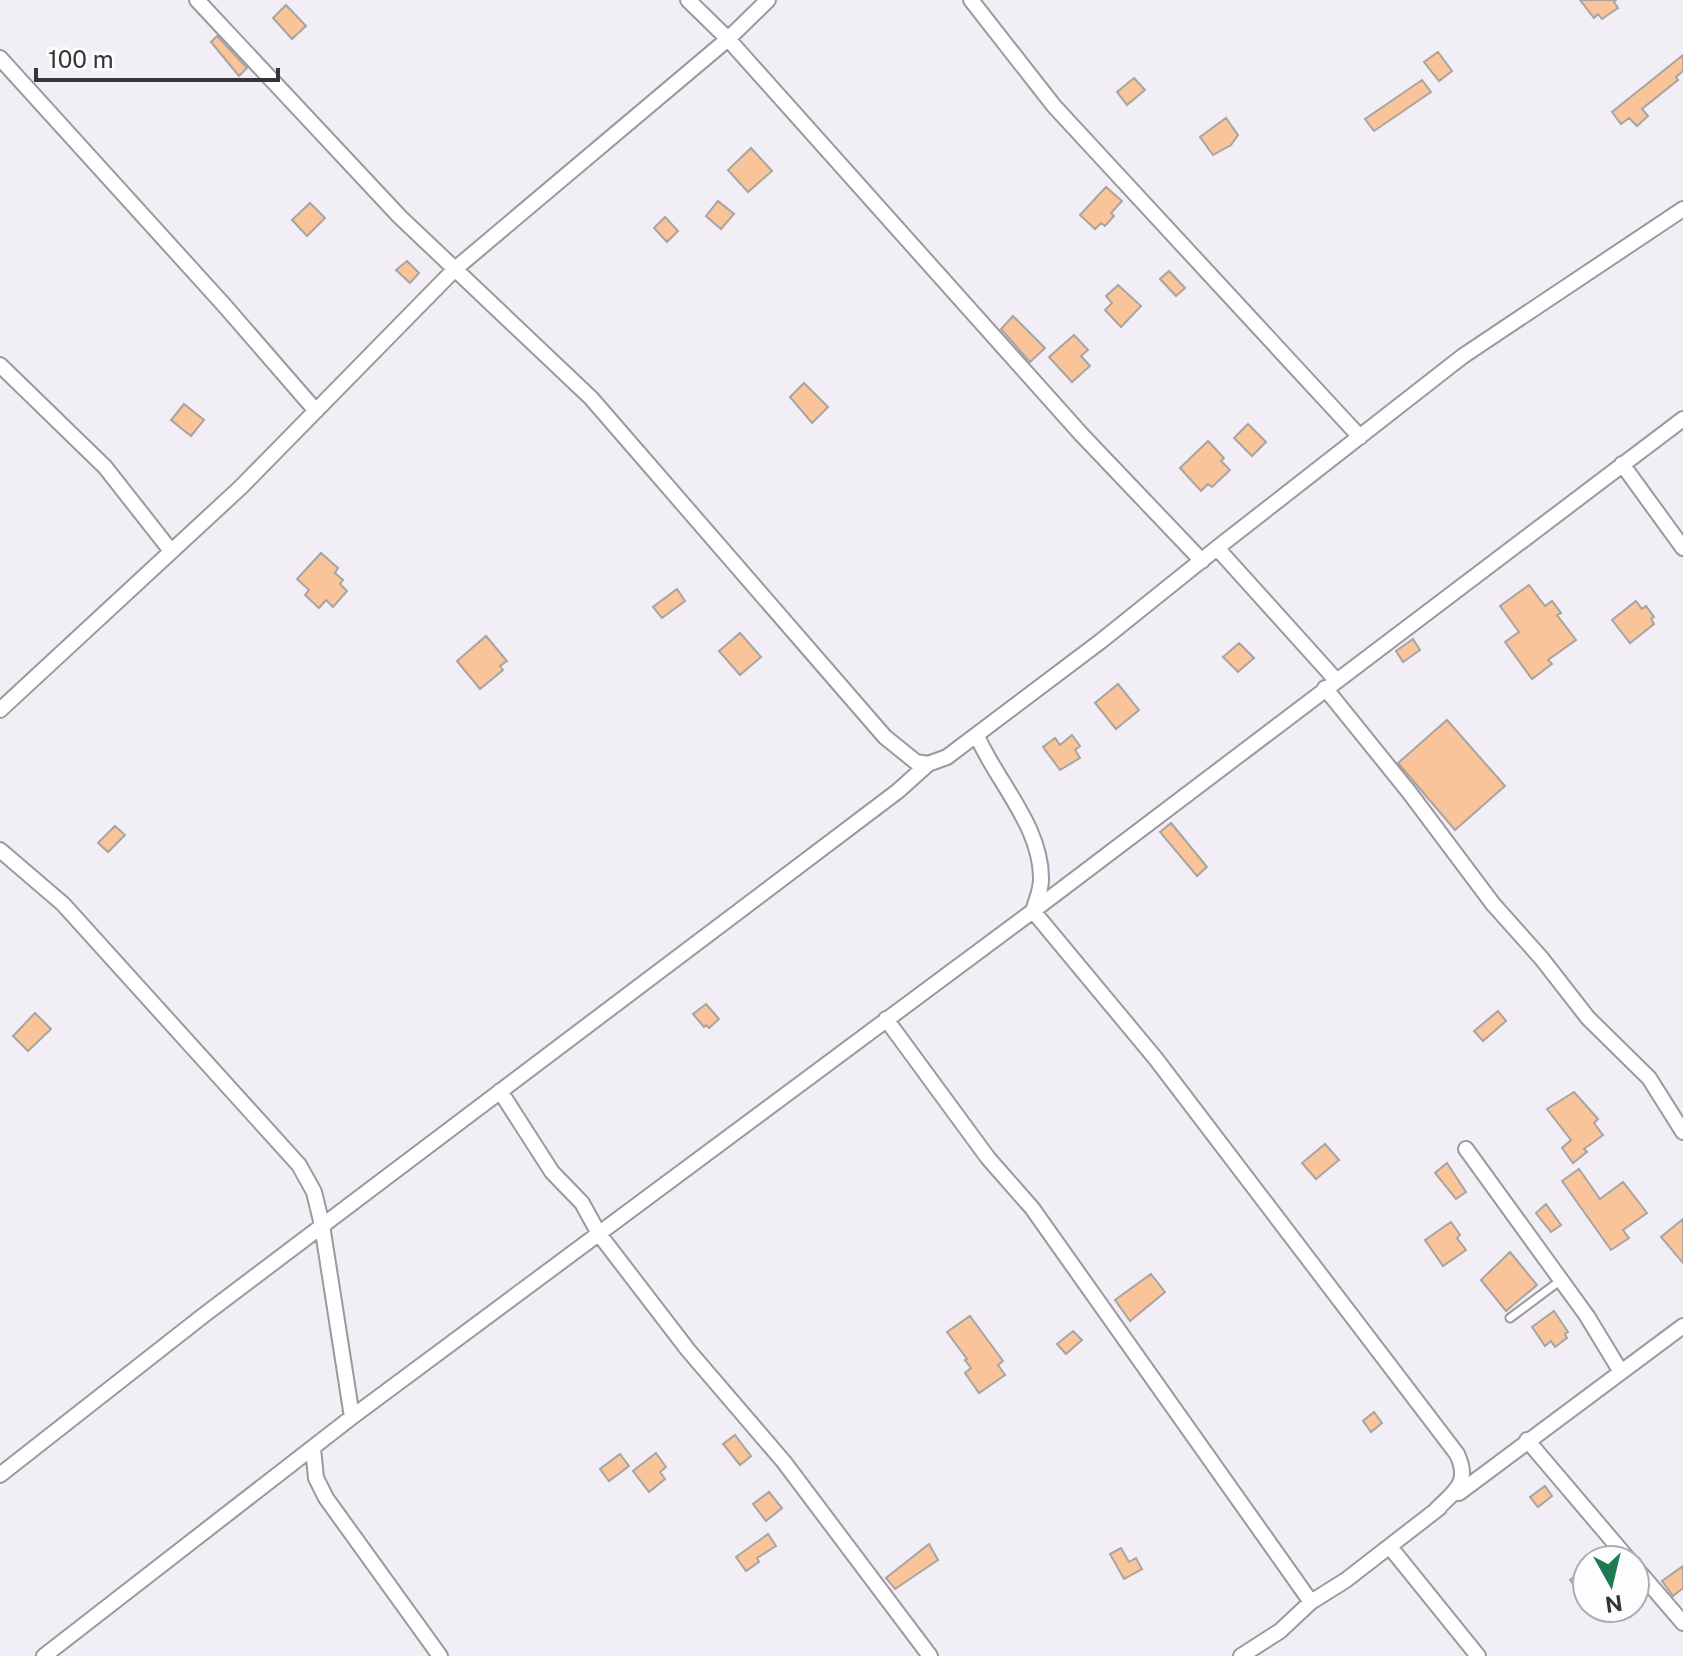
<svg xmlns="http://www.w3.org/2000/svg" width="1683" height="1656" viewBox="0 0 1683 1656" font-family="'Public Sans',sans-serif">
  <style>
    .building { fill: #fac49a; stroke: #a9a49f; stroke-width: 2 }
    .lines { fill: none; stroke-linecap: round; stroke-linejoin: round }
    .service-casing { stroke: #9b989e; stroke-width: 11 }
    .minor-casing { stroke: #9b989e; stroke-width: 18 }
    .service { stroke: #fff; stroke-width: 7 }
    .minor { stroke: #fff; stroke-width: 14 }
  </style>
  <rect width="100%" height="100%" fill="#f1eef5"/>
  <path class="building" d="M 1580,0 L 1616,0 L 1614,2 L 1618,8 L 1602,19 L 1598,14 L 1594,18 Z
    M 286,5 L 306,26 L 292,39 L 273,18 Z
    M 217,36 L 247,68 L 239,76 L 211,42 Z
    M 1438,52 L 1452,71 L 1439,81 L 1424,62 Z
    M 1683,55 L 1683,71 L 1676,77 L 1678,80 L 1642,109 L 1648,116 L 1637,126 L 1629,118 L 1621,124 L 1612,112 Z
    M 1134,78 L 1145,90 L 1127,105 L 1117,92 Z
    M 1422,80 L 1431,92 L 1374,131 L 1365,119 Z
    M 1226,118 L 1238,135 L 1231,145 L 1213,155 L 1200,137 Z
    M 751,148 L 772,171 L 748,192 L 728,170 Z
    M 1106,187 L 1122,201 L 1111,213 L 1114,216 L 1105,226 L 1101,223 L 1095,229 L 1080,215 Z
    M 718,201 L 734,214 L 721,229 L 706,216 Z
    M 310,203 L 325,218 L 307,236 L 292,220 Z
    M 665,217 L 678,231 L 667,242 L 654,228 Z
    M 407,261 L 419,273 L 410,283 L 396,270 Z
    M 1169,271 L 1185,288 L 1176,296 L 1160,279 Z
    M 1118,285 L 1141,306 L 1121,327 L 1105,310 L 1112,303 L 1106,296 Z
    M 1013,316 L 1045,348 L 1030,362 L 1001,329 Z
    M 1074,335 L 1088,350 L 1081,356 L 1090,366 L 1072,382 L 1049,357 Z
    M 804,383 L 828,407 L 812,423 L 790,397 Z
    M 184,404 L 204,420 L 191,436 L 171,420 Z
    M 1248,424 L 1266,442 L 1252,456 L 1234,438 Z
    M 1208,441 L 1224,458 L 1221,461 L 1230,470 L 1212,487 L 1208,484 L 1201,491 L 1180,468 Z
    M 321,553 L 338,568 L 335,573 L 343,580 L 340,584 L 347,591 L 333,607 L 326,600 L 319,608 L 305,595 L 309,590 L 297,579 Z
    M 1529,585 L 1545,606 L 1552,601 L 1561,613 L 1557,615 L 1576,640 L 1548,660 L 1552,664 L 1532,679 L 1505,642 L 1519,632 L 1500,606 Z
    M 677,589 L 685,601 L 662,618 L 653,607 Z
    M 1636,601 L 1642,609 L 1646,606 L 1654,617 L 1651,619 L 1654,624 L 1630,643 L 1612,620 Z
    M 740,633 L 761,657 L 740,675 L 719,651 Z
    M 486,636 L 507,661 L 500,666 L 503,670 L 480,689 L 457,661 Z
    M 1413,639 L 1420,650 L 1403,662 L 1396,651 Z
    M 1239,643 L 1254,658 L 1238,672 L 1223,657 Z
    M 1118,684 L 1139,710 L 1116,729 L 1095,703 Z
    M 1447,720 L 1505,786 L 1455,830 L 1398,763 Z
    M 1072,735 L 1080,746 L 1075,750 L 1080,758 L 1060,770 L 1043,747 L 1055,738 L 1060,745 Z
    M 1171,823 L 1207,867 L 1197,876 L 1160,832 Z
    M 115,826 L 125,835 L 108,852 L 98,843 Z
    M 706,1004 L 719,1019 L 709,1028 L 706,1025 L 704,1027 L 693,1014 Z
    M 1498,1011 L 1506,1021 L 1483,1041 L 1474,1031 Z
    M 35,1013 L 51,1029 L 28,1051 L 13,1036 Z
    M 1574,1092 L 1598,1119 L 1594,1123 L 1603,1135 L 1584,1149 L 1587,1152 L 1573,1163 L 1562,1148 L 1571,1140 L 1547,1109 Z
    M 1325,1144 L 1339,1160 L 1316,1179 L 1302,1163 Z
    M 1447,1163 L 1466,1192 L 1456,1199 L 1435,1173 Z
    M 1579,1169 L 1600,1199 L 1623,1182 L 1647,1213 L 1623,1230 L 1629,1238 L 1611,1250 L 1562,1181 Z
    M 1546,1204 L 1561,1225 L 1551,1232 L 1536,1213 Z
    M 1683,1219 L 1683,1263 L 1661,1237 Z
    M 1451,1222 L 1460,1235 L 1457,1238 L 1466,1250 L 1443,1266 L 1425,1240 Z
    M 1510,1252 L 1537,1285 L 1506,1311 L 1481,1280 Z
    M 1151,1274 L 1165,1292 L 1130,1321 L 1115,1300 Z
    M 1554,1311 L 1568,1332 L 1565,1334 L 1567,1338 L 1555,1347 L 1551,1341 L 1545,1346 L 1532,1327 Z
    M 970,1316 L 1003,1361 L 998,1365 L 1005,1375 L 979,1393 L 965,1373 L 971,1368 L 965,1360 L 967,1359 L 947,1332 Z
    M 1073,1331 L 1082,1340 L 1066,1354 L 1057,1344 Z
    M 1374,1412 L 1382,1423 L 1371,1432 L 1363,1421 Z
    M 735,1435 L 751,1456 L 740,1465 L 723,1444 Z
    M 656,1453 L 666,1467 L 660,1472 L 665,1479 L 649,1492 L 633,1471 Z
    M 620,1454 L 629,1466 L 609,1481 L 600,1469 Z
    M 1545,1486 L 1552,1496 L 1538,1507 L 1530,1497 Z
    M 769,1492 L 782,1508 L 766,1521 L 753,1504 Z
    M 768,1534 L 776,1546 L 757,1558 L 759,1562 L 746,1571 L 736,1557 Z
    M 929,1544 L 938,1560 L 895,1589 L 886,1578 Z
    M 1121,1548 L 1129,1562 L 1136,1558 L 1142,1569 L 1124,1579 L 1110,1554 Z
    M 1683,1566 L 1683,1588 L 1673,1596 L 1662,1581 Z
    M 1587,1567 L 1587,1584 L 1578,1590 L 1570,1580 Z"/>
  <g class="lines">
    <g class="service-casing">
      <path id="service" d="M 1510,1318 L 1561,1280"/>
    </g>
    <g class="minor-casing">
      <path id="minor" d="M 197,0 L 400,217 L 591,398 L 885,737 L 916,762 L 928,764 L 947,757 L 1101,641 L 1217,548 L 1463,356 L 1683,209
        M 688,0 L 728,39 L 1081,434 L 1202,561
        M 971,0 L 1054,106 L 1360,437
        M 0,58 L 224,305 L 316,411
        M 0,365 L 105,467 L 171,551
        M 1622,464 L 1683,548
        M 1217,548 L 1336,680
        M 1325,688 L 1409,792 L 1493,904 L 1542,959 L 1588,1018 L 1649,1078 L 1683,1132
        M 0,710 L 241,487 L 455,269 L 728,39 L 768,0
        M 977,736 C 997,782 1042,827 1041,880 C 1041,890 1036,901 1033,911 L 1156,1059 L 1457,1454 C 1471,1484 1454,1491 1434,1512
        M 0,850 L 63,904 L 299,1165 L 314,1192 L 322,1225 L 352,1417
        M 886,1019 L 988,1158 L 1032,1208 L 1311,1602
        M 500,1091 L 552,1172 L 582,1203 L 599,1234 L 688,1350 L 784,1462 L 930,1656
        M 1466,1149 L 1587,1316 L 1621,1372
        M 1527,1440 L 1629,1560
        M 313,1448 L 316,1478 L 326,1498 L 440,1656
        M 0,1475 L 204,1315 L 898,791 L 928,764
        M 1459,1493 L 1683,1326
        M 1390,1547 L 1478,1656
        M 1635,1567 L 1683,1623
        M 44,1656 L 352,1417 L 1033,911 L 1683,419
        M 1241,1656 L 1280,1631 L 1311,1602 L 1346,1580 L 1439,1508"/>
    </g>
    <use href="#service" class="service"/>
    <use href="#minor" class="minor"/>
  </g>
  <g transform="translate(1611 1584) rotate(172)"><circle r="38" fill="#fdfcff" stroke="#adacaf" stroke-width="2"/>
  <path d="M0-6L14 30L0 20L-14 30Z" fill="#1e7b51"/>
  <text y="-12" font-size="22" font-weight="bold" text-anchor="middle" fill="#353436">N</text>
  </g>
  <path d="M36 68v12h242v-12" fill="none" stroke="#353436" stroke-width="4"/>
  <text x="48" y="68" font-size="24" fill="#353436" stroke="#fdfcff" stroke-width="6" paint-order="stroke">100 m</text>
</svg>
